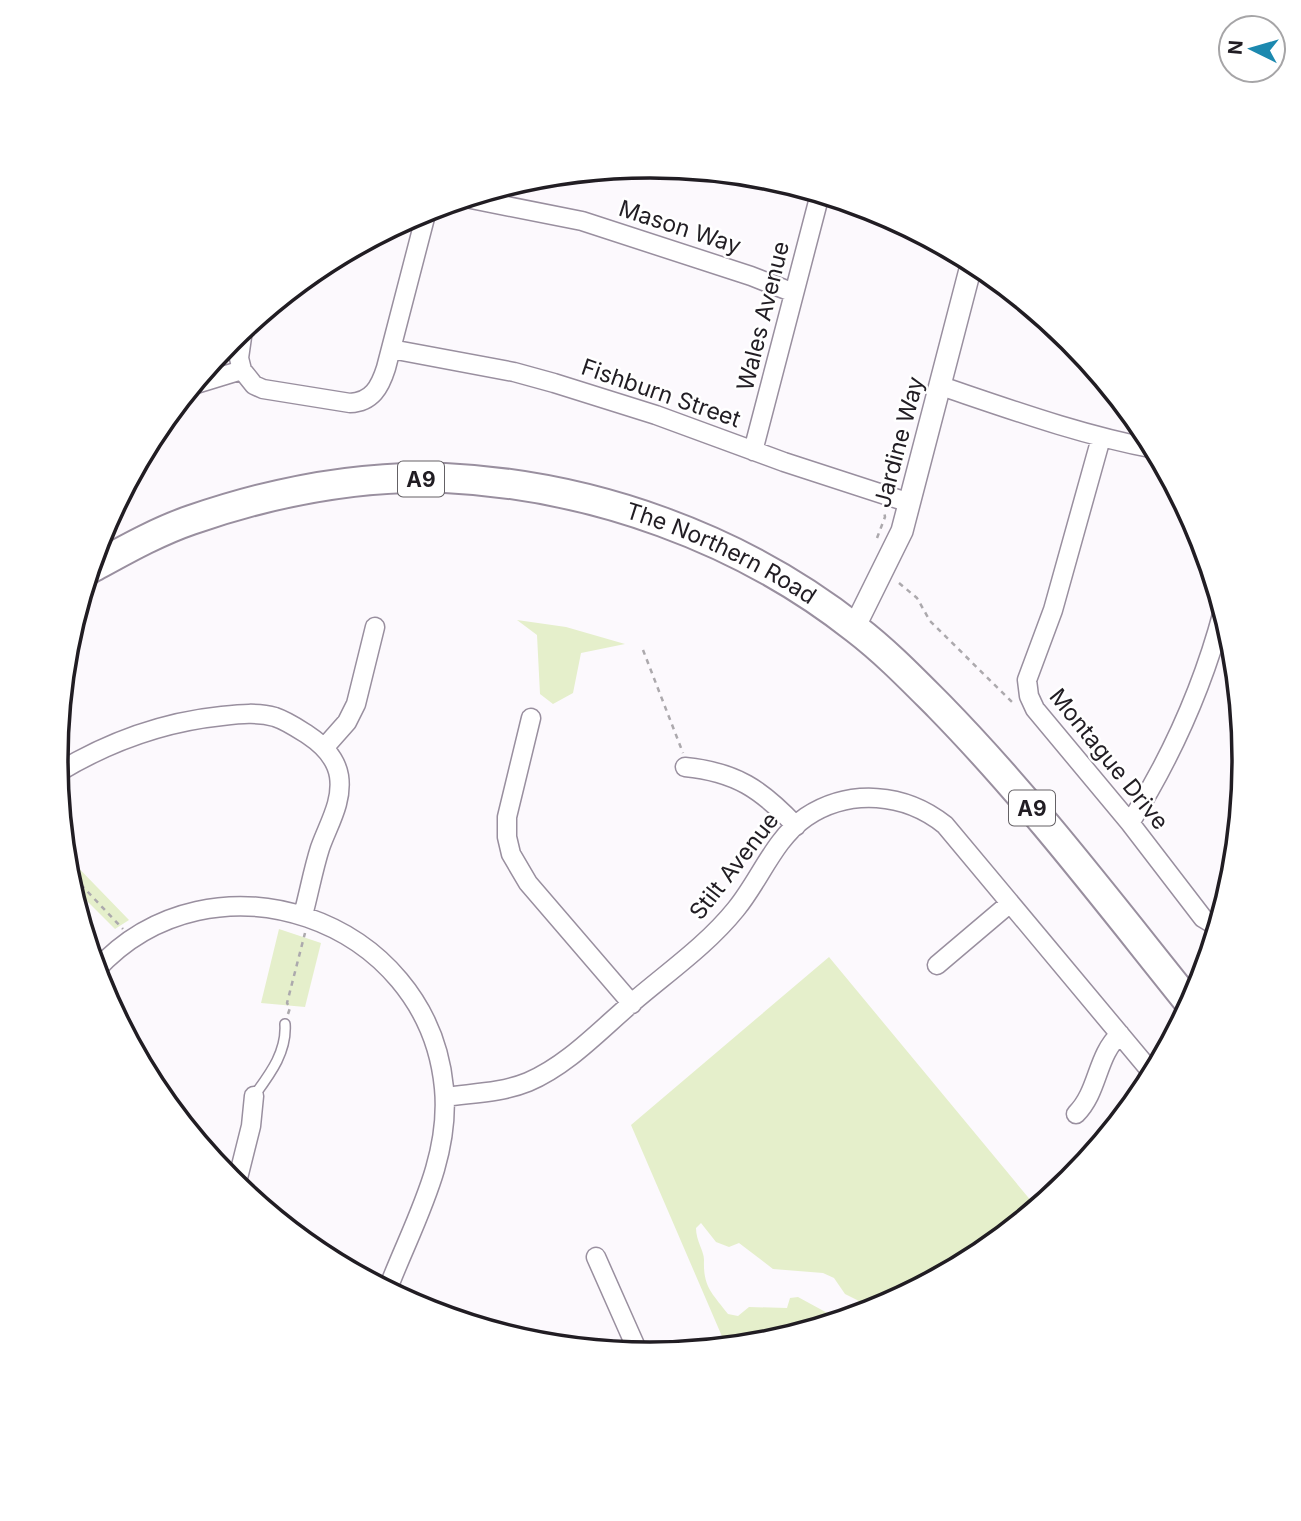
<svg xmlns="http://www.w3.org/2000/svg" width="1301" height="1521" viewBox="0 0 1301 1521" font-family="Inter,sans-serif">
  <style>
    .green { fill: #e5efcb }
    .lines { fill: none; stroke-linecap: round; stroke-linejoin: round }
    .service-casing { stroke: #998f9f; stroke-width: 12 }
    .minor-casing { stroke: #998f9f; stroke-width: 21 }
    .tertiary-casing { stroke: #998f9f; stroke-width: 24 }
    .trunk-casing { stroke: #998f9f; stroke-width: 32 }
    .path { stroke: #aca9ad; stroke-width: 2.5; stroke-dasharray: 5 5; stroke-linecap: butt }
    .service { stroke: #fff; stroke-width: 9 }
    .minor { stroke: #fff; stroke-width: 18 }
    .tertiary { stroke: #fff; stroke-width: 21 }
    .trunk { stroke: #fff; stroke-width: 28 }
    .labels { text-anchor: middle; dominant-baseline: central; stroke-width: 5; stroke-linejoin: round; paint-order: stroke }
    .shield { fill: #fff; stroke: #646165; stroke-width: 2 }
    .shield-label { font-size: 21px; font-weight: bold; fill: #211d23 }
    .street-label { font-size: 23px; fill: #211d23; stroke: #fff }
    .rim { fill: none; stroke: #211d23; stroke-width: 3.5 }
  </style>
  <rect width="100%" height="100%" fill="#fcf9fd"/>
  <path class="green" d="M 517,620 L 566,627 L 625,644 L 581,653 L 573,693 L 553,704 L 540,694 L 537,635 Z
    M 65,854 L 129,920 L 115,929 L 69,883 Z
    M 279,929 L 321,943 L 305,1007 L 261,1003 Z
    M 829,957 L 1037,1208 L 980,1255 L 881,1308 L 863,1303 L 845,1294 L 834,1278 L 823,1273 L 773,1269 L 739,1243 L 729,1247 L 716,1242 L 701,1223 L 696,1228 C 696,1241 704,1251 704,1260 C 703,1287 712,1293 728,1314 L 738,1316 L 749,1307 L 787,1308 L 790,1298 L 798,1297 L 842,1321 L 766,1344 L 727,1348 L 631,1125 Z"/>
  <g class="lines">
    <g class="service-casing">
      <path id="service" d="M 254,1096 C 270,1074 287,1052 285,1024"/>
    </g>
    <g class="minor-casing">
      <path id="minor" d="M 466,198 L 582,221 L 751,276 L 794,293
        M 391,349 L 514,372 L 554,383 L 656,415 L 784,462 L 910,503
        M 242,370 L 239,358 L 243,330
        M 193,385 L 242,370 L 254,385 L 263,389 L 350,403 C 372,402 380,387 386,368 L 427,210
        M 941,386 C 1012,410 1081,435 1155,449
        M 1101,438 L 1053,610 L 1027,680 L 1029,696 L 1035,709 L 1130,823 L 1203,918 L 1218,927
        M 753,451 L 820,194
        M 531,718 L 507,817 L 507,837 L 511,854 L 528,883 L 632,1004
        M 324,748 L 347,722 L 356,704 L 375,627
        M 685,767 C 736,772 761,789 796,826
        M 57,773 C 108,742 163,722 222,716 C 240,714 258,712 275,717 C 287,721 297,728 308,735 C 323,745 336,758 339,776 C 343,802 328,825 320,848 C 313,870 309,893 303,915
        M 1130,823 C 1172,756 1203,687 1223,611
        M 937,965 L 1009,904
        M 96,970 C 212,843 428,918 444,1088 C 451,1161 412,1225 387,1291
        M 445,1097 C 473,1093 501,1093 528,1082 C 568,1065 600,1030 633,1002 C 668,972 707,945 736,909 C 760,880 774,839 806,817 C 850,788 905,793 945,825 L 1153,1074
        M 1076,1114 C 1099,1091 1096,1056 1120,1034
        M 236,1186 L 251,1126 L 254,1096
        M 596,1257 L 639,1354"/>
    </g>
    <g class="tertiary-casing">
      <path id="tertiary" d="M 854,628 L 902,531 L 972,262"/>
    </g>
    <g class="trunk-casing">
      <g id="trunk">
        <path id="s1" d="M 90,569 C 123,551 156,532 191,520 C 272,492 360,475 445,478 C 592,485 741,538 856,629 C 886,652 912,679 939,706 C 1030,799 1109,903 1191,1005"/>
      </g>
    </g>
    <path class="path" d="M 877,538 L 885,517 L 884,511
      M 899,583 L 917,598 L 930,621 L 1014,704
      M 643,650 L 683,753
      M 67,870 L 123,929
      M 288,1014 L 290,1008 L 287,1003 L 305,933"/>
    <use href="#service" class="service"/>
    <use href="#minor" class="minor"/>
    <use href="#tertiary" class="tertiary"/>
    <use href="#trunk" class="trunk"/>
  </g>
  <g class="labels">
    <g class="shield">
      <rect x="398" y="461.5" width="46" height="35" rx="5"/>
      <rect x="1009" y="790.5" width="46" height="35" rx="5"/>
    </g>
    <g class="shield-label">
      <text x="421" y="479">A9</text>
      <text x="1032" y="808">A9</text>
    </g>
    <g class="street-label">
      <text transform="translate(680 227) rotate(18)">Mason Way</text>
      <text transform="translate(763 316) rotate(-76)">Wales Avenue</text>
      <text transform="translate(661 393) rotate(19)">Fishburn Street</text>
      <text transform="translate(899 442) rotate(-75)">Jardine Way</text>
      <text stroke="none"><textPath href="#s1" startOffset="660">The Northern Road</textPath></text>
      <text transform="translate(1109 759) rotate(51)">Montague Drive</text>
      <text transform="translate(734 866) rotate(-52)">Stilt Avenue</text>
    </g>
  </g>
  <path d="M0 0H1301V1521H0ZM68 760a582 582 0 1 1 1164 0a582 582 0 1 1-1164 0Z" fill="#fff" fill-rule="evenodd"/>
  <path class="rim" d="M68 760a582 582 0 1 1 1164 0a582 582 0 1 1-1164 0Z"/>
  <g transform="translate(1252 49) rotate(275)"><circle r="33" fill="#ffffff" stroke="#a6a5a7" stroke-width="2"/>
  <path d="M0-5L12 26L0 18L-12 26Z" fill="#1c89af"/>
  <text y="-10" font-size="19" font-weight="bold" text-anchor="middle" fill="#211d23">N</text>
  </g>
</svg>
